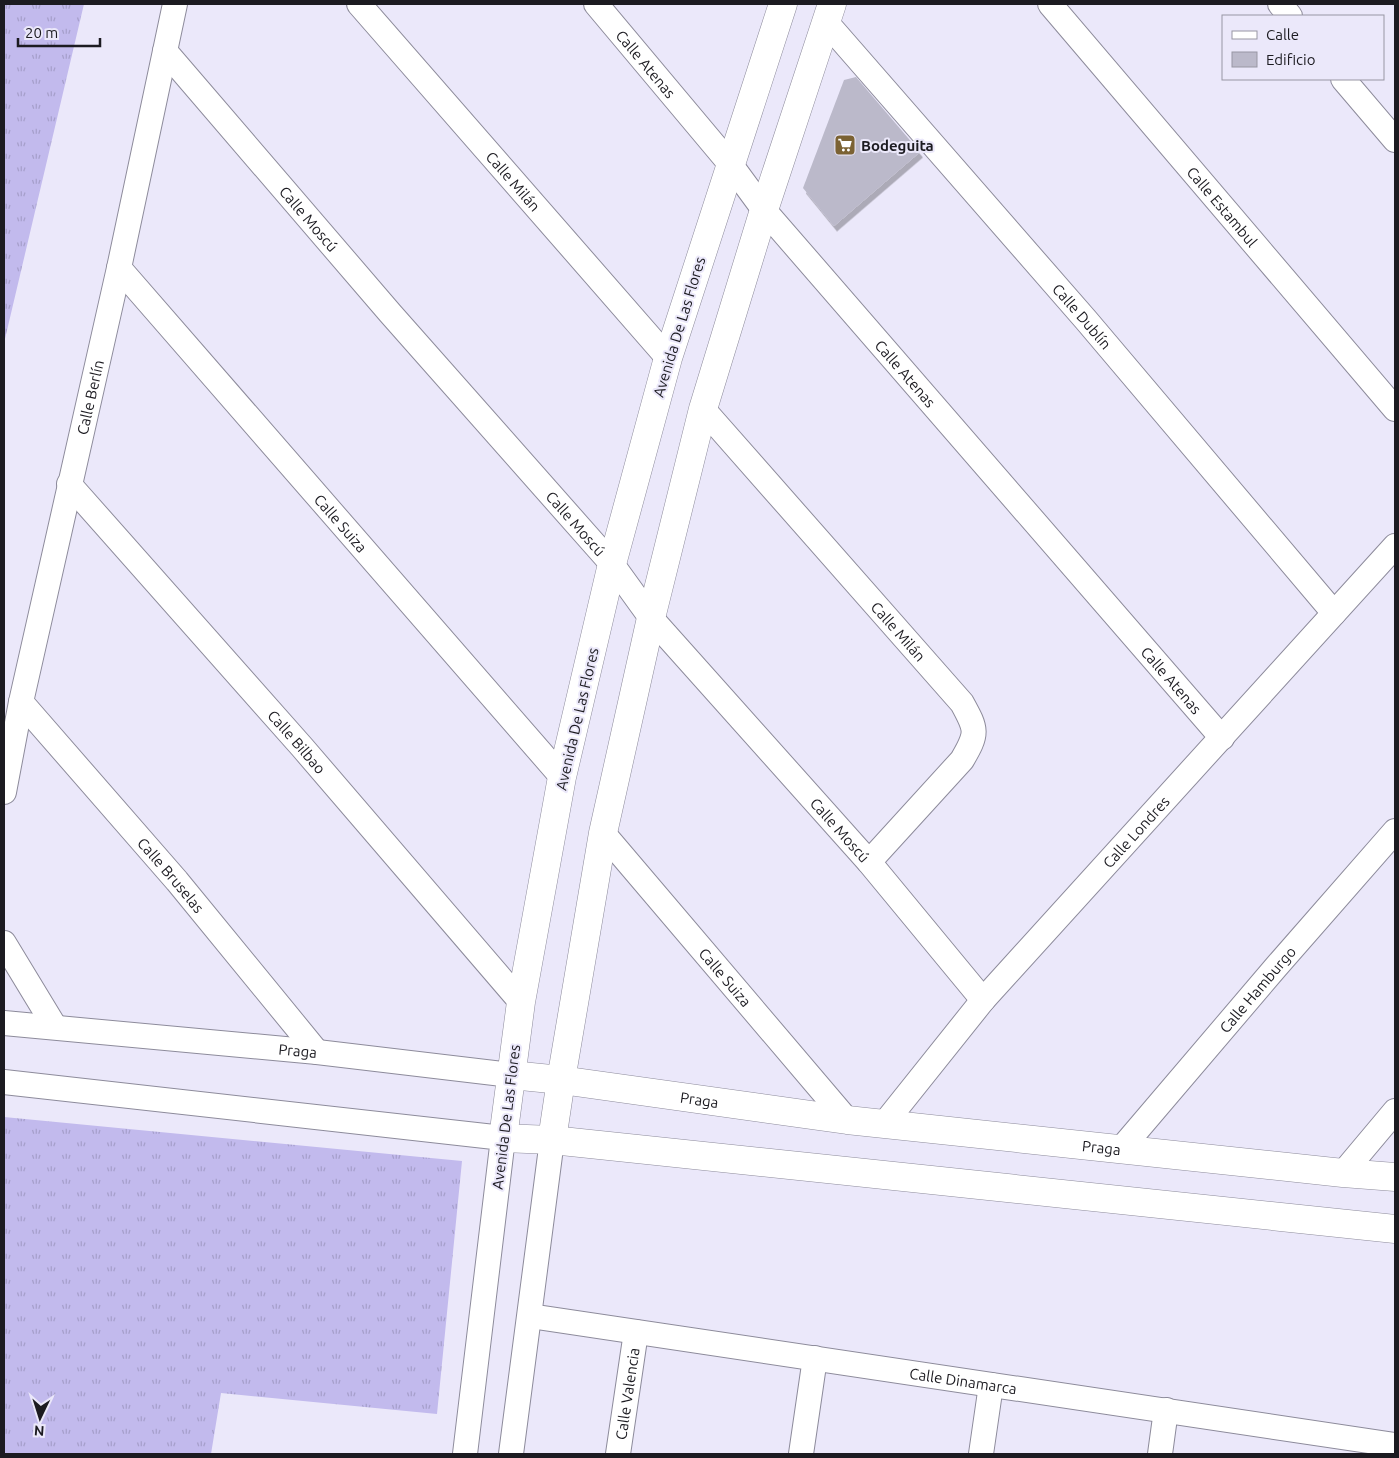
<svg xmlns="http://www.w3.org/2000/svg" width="1399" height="1458" viewBox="0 0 1399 1458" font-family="Ubuntu,sans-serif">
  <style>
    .grass { fill: url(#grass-tufts) }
    .building { fill: #bbb9ca; filter: url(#shadow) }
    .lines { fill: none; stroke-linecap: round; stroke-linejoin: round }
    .street-casing { stroke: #8d8b9b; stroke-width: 26 }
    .secondary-casing { stroke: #8d8b9b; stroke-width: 29 }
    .street { stroke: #fff; stroke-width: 24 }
    .secondary { stroke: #fff; stroke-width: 28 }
    .labels { text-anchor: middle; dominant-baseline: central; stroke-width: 4; stroke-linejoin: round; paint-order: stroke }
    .street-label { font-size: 15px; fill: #1c1b21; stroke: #ebe8fa }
    .poi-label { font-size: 15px; font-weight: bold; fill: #1c1b21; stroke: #ebe8fa; text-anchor: start }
  </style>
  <defs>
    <pattern id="grass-tufts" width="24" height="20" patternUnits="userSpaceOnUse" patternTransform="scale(1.25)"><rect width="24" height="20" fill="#c2baed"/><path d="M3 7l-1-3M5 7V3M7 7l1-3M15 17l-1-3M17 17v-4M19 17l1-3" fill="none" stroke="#a69fcb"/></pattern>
    <filter id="shadow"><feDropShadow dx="3" dy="5.5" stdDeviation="0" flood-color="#0004"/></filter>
  </defs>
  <rect width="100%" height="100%" fill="#ebe8fa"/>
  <path class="grass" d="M 4,4 L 84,4 L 4,343 Z
    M 4,1117 L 462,1161 L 437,1414 L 221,1393 L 211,1454 L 4,1454 Z"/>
  <path class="building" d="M 856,77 L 920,152 L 834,226 L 803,188 L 844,80 Z"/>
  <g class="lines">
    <g class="street-casing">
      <g id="street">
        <path id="s1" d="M 359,4 L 668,358"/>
        <path id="s2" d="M 596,4 L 731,165 L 764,210 L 1222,738"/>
        <path id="s3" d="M 1050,4 L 1395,409"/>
        <path d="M 1280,4 L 1290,16"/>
        <path id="s4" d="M 826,22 L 1086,320 L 1334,613"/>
        <path id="s5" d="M 165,51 L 390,313 L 612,564 L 651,618 L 869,862 L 983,1000"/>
        <path d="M 1343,79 L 1395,140"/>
        <path id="s6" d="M 119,268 L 562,777"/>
        <path id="s7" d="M 703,409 L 962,703 C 977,730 978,733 962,760 L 869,862"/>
        <path id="s8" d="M 69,484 L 302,747 L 521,1002"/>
        <path id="s9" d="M 21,702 L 177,881 L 317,1052"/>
        <path id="s10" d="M 4,792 L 21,702 L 119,268 L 175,4"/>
        <path id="s11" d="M 603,833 L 847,1120"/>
        <path d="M 4,943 L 55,1027"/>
        <path id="s12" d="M 4,1023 L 317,1052 L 511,1075"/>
        <path d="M 4,1082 L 503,1138 L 465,1454"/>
        <path id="s13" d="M 884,1124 L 983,1000 L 1395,546"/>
        <path id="s14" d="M 1121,1149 L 1276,967 L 1395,831"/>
        <path d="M 1343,1173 L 1395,1111"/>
        <path id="s15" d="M 530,1316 L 1395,1445"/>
        <path d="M 511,1454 L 552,1140"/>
        <path id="s16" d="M 618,1454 L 636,1332"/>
        <path d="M 801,1454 L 815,1358"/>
        <path d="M 981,1454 L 991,1385"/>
        <path d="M 1160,1454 L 1166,1410"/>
      </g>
    </g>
    <g class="secondary-casing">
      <g id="secondary">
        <path d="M 783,4 L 668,358 L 612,564 L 562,777 L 521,1002 L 503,1138 L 552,1140 L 1395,1229"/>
        <path id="s17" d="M 511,1075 L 561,1080 L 847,1120 L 1343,1173 L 1395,1177"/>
        <path d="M 552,1140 L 561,1080 L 603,833 L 651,618 L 703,409 L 764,210 L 832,4"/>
      </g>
    </g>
    <use href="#street" class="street"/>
    <use href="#secondary" class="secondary"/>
  </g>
  <defs>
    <g id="supermarket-square" transform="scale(1.125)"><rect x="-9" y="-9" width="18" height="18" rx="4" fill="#7b6233" stroke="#ebe8fa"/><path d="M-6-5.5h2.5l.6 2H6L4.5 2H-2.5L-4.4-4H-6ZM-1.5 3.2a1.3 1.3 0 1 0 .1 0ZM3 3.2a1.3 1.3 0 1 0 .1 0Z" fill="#fff"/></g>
  </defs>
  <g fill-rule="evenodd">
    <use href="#supermarket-square" x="845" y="145"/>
  </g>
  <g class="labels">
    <g class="street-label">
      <text stroke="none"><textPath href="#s2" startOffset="78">Calle Atenas</textPath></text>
      <text stroke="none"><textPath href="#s1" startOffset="235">Calle Milán</textPath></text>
      <text stroke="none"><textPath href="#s3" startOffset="266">Calle Estambul</textPath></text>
      <text stroke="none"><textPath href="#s5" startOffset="221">Calle Moscú</textPath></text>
      <text stroke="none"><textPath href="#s4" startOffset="390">Calle Dublín</textPath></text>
      <text transform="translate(679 327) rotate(-73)">Avenida De Las Flores</text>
      <text stroke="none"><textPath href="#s2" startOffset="482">Calle Atenas</textPath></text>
      <text stroke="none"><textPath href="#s10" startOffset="404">Calle Berlín</textPath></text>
      <text stroke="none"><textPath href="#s6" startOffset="338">Calle Suiza</textPath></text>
      <text stroke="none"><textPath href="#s5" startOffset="626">Calle Moscú</textPath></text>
      <text stroke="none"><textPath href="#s7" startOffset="296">Calle Milán</textPath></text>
      <text stroke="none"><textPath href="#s2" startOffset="888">Calle Atenas</textPath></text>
      <text transform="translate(577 719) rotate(-77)">Avenida De Las Flores</text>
      <text stroke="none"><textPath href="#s8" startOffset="344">Calle Bilbao</textPath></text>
      <text stroke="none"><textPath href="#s5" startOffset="1031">Calle Moscú</textPath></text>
      <text stroke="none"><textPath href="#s13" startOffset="386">Calle Londres</textPath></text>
      <text stroke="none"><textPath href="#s9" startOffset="229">Calle Bruselas</textPath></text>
      <text stroke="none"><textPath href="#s11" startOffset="189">Calle Suiza</textPath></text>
      <text stroke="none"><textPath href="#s14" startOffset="210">Calle Hamburgo</textPath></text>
      <text stroke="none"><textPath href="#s12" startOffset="295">Praga</textPath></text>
      <text stroke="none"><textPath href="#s17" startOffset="190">Praga</textPath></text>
      <text transform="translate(506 1117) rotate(-83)">Avenida De Las Flores</text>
      <text stroke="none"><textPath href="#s17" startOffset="595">Praga</textPath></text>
      <text stroke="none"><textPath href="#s15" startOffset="438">Calle Dinamarca</textPath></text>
      <text stroke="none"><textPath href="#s16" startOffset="61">Calle Valencia</textPath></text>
    </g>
    <g class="poi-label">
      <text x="861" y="145">Bodeguita</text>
    </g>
  </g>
  <rect width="1399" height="1458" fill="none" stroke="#1c1b21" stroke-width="10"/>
  <rect x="1222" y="15" width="162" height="65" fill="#ebe8fa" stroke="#9896a3"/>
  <rect x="1232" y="31" width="25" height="8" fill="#ffffff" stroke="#9896a3"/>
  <text x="1266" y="40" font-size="15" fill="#1c1b21">Calle</text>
  <rect x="1232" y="52" width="25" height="15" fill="#bbb9ca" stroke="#9896a3"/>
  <text x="1266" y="65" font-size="15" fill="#1c1b21">Edificio</text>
  <g transform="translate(40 1418) rotate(184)" stroke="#ebe8fa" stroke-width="4" paint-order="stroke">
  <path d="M0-4L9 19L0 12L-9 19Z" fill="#1c1b21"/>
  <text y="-8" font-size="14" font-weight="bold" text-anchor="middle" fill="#1c1b21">N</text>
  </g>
  <path d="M18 38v8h82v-8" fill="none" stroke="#1c1b21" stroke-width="2.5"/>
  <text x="25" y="38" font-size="15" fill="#1c1b21" stroke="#ebe8fa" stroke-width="4" paint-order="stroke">20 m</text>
</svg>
